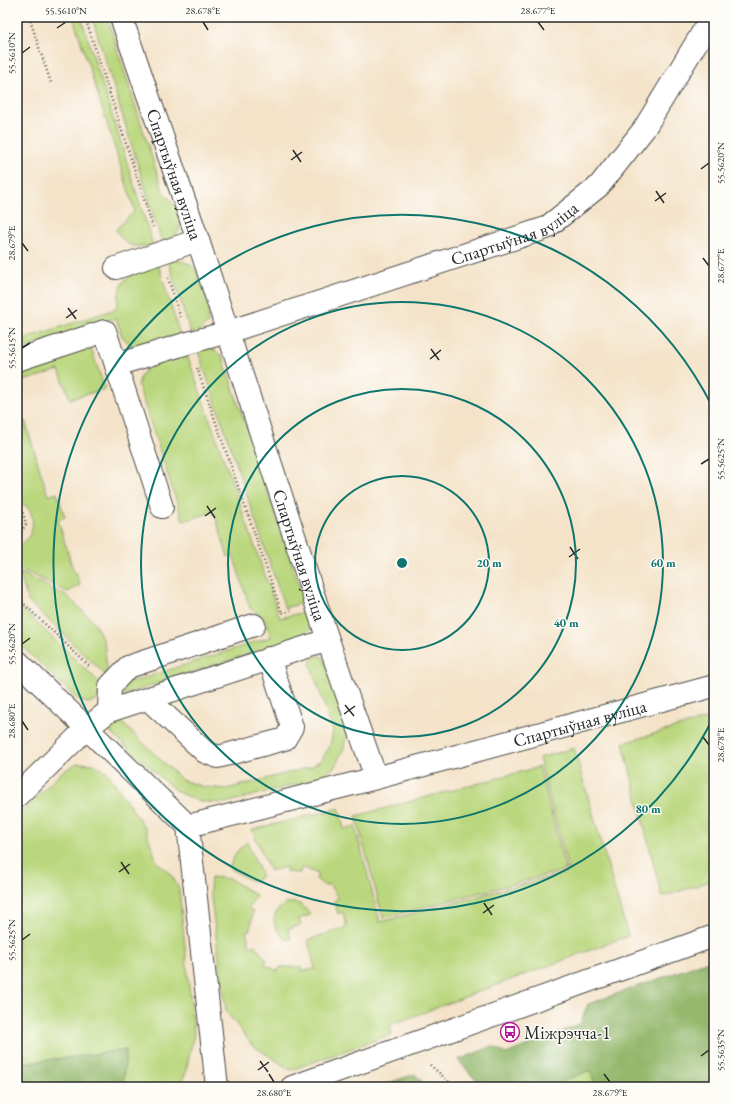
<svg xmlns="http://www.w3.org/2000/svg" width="731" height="1104" viewBox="0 0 731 1104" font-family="'EB Garamond',serif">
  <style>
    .green { fill: #bad77d; stroke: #728154 }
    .forest { fill: #93b86c; stroke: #5f724c }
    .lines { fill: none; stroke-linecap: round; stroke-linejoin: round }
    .minor-casing { stroke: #494743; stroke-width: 24 }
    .path { stroke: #494743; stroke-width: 2.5; stroke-dasharray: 1 3; stroke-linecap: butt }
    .minor { stroke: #fff; stroke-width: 22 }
    .ticks { fill: none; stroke: #2b2b2b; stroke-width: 1.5 }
    .ring { fill: none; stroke: #0f766e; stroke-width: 2 }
    .labels { text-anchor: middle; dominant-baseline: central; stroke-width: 3; stroke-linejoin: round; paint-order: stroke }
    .street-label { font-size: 18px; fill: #2b2b2b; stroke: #fdfcf7 }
    .poi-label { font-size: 18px; fill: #2b2b2b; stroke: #fdfcf7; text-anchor: start }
    .centre { fill: #0f766e; stroke: #fdfcf7; stroke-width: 2 }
    .ring-label { font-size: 12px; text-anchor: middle; font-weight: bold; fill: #0f766e; stroke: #fdfcf7; stroke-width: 3; stroke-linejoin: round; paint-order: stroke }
    .neatline { fill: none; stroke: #2b2b2b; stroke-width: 1.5 }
    .ticks-label { font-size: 10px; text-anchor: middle; fill: #2b2b2b }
  </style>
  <rect width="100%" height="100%" fill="#fdfcf7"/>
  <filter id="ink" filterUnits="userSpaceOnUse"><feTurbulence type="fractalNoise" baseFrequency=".025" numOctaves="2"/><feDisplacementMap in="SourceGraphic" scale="8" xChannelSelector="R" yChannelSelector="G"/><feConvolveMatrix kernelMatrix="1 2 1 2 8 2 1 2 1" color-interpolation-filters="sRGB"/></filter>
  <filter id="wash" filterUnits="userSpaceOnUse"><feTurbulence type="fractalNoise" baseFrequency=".012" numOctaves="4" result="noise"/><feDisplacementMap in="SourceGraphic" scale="16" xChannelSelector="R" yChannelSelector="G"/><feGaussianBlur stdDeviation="0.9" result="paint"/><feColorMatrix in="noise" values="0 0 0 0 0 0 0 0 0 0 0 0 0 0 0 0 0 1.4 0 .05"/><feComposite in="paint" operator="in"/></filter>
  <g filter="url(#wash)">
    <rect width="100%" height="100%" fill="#f4e3c9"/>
    <path class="green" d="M 73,17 L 81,17 L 153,245 C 134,248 125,247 116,229 L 135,211 Z
      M 92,17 L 107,17 L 163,192 L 176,206 L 181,225 L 177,234 L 162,243 Z
      M 178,260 L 190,264 L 198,273 L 209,306 L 208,323 L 200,331 L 191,334 L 168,261 Z
      M 158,264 L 180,335 L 138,347 L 129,344 L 122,336 L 116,318 L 17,351 L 17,341 L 116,309 C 118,303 119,289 122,284 C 127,274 148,268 158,264 Z
      M 90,346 L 105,389 L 70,399 L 59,370 L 17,383 L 17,371 Z
      M 208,348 L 216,351 L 223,358 L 305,602 L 285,608 L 198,351 Z
      M 187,355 L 280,618 L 308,611 C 312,623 314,629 301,637 L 123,695 L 119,692 L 122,685 L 271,637 L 265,620 L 250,608 L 233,555 L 228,557 L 214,512 L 183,521 L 138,385 L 141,375 L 150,366 Z
      M 25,421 L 48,496 L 57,493 L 65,517 L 58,520 L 74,573 L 76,572 L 80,585 L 68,592 L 18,568 L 17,565 L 17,546 C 22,544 27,540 29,536 C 34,528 34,515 28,508 C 26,505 20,503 17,501 L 17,422 Z
      M 19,572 L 67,596 L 94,622 L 104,642 L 108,677 L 28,601 Z
      M 17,599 L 19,606 L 100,683 L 99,700 L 88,703 L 78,700 L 17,641 Z
      M 316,656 L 320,656 L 324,658 L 347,728 L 344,748 L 335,766 L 321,778 L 225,803 L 202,802 L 177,792 L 111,733 L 110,729 L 112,724 L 116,722 L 121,722 L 182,780 L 204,787 L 227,789 L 311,767 L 322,759 L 330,746 L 333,731 L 310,663 L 312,659 Z
      M 712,717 L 714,725 L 714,880 L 662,897 L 623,743 Z
      M 574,748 L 628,936 L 390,1025 L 392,1034 L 291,1070 L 252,1045 L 226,1011 L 210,891 L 211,877 L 230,879 L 256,895 L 248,909 L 253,911 L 250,930 L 246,931 L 250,947 L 255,945 L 267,960 L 264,964 L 278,971 L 280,967 L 301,967 L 301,971 L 315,969 L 308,940 L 347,927 L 343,912 L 338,914 L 334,901 L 338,898 L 329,884 L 325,886 L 316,879 L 318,874 L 302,867 L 300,873 L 286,872 L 286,867 L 270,871 L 252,830 L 339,808 L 344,829 L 355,826 L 380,922 L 569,872 L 539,758 Z
      M 77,763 L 94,764 L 107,772 L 145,828 L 157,862 L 171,874 L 179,889 L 194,1034 L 185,1075 L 178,1087 L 123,1087 L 126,1050 L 17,1064 L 17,816 L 62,772 Z
      M 539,767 L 566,870 L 383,918 L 356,816 Z
      M 247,842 L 262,876 L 253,882 L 229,868 L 237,851 Z
      M 287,903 C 300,902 303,905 310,915 L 299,919 L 301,925 L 288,929 L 291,939 L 285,939 C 276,930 269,920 279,909 C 281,907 285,905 287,903 Z
      M 591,1070 L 595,1087 L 548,1087 Z"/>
    <path class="forest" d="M 714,959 L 714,1087 L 595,1087 L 591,1070 L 548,1087 L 482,1087 L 458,1060 L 493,1046 L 506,1054 L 580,1024 L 588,1004 Z
      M 126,1050 L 123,1087 L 17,1087 L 17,1064 Z
      M 415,1074 L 427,1087 L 377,1087 Z"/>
  </g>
  <g filter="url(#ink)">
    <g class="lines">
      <g class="minor-casing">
        <g id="minor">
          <path id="s1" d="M 121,17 L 198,240 L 328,640 L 376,778"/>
          <path d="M 116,268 L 198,240"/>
          <path d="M 17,360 L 105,331 L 162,507"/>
          <path id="s2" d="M 116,365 L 188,343 L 228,332 L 546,228 L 599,186 L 644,129 L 712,17"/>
          <path d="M 17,661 L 188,826 L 217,1087"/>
          <path d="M 148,699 L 205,752 L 218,757 L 285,739 L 292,727 L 269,658"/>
          <path d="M 109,711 L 110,686 L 128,667 L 254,625"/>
          <path d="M 17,796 L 87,728 L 109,711 L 328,640"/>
          <path id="s3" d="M 188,826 L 376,778 L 714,686"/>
          <path d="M 292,1087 L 714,936"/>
        </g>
      </g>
      <path class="path" d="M 29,17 L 51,83
        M 85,17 L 153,227
        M 168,278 L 181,319
        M 197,368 L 282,613 L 291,610
        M 17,508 L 22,510 L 26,524 L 19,535 L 17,536
        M 17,582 L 23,603 L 91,668
        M 430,1065 L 455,1087"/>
      <use href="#minor" class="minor"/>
    </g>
  </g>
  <path class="ticks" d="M 203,22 L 208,30M 538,22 L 544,30M 57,28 L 66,22M 22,53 L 30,47M 293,150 L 301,162M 291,160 L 302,152M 701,169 L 709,163M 656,191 L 664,203M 655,201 L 666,193M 22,243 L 28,251M 703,258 L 709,266M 68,308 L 76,319M 66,318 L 77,310M 22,348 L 30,343M 431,349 L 439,360M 430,359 L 441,350M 701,464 L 709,459M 207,506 L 215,518M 205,516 L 216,508M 570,547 L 578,559M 569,557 L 580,549M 22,644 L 30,638M 345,705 L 354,716M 344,714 L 355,706M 22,721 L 28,730M 703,737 L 709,745M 121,862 L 129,874M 119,872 L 130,864M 484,903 L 492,915M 483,913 L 494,905M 22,940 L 30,934M 701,1056 L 709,1050M 260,1061 L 268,1072M 258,1070 L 269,1062M 269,1074 L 274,1082M 604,1074 L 610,1082"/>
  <g class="ring">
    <circle cx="402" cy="563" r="87"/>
    <circle cx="402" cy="563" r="174"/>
    <circle cx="402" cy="563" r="261"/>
    <path d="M713 718A348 348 0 1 1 713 408"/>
  </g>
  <defs>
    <g id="bus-ring" transform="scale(1)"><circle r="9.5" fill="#fdfcf7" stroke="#b5179e" stroke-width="1.5"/><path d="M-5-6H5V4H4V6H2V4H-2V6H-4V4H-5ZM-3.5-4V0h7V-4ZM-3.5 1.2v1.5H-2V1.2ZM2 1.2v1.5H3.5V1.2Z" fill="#b5179e"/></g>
  </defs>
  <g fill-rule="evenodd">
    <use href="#bus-ring" x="510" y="1032"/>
  </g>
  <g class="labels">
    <g class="street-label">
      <text stroke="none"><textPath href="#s1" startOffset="166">Спартыўная вуліца</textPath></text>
      <text stroke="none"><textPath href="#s2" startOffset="420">Спартыўная вуліца</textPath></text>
      <text stroke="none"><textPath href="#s1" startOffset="567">Спартыўная вуліца</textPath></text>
      <text stroke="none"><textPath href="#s3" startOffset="405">Спартыўная вуліца</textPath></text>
    </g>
    <g class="poi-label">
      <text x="524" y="1032">Міжрэчча-1</text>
    </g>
  </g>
  <circle cx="402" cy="563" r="6" class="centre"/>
  <g class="ring-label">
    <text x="489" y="567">20 m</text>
    <text x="663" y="567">60 m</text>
    <text x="566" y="627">40 m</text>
    <text x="648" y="813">80 m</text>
  </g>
  <rect width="731" height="1104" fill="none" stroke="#fdfcf7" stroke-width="44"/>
  <rect x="22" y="22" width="687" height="1060" class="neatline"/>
  <g class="ticks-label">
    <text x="66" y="14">55.5610°N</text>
    <text x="203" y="14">28.678°E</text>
    <text x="538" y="14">28.677°E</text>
    <text transform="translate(11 53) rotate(-90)" y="4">55.5610°N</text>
    <text transform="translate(720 163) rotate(-90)" y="4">55.5620°N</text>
    <text transform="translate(11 243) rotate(-90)" y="4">28.679°E</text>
    <text transform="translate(720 266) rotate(-90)" y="4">28.677°E</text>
    <text transform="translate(11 348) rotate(-90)" y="4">55.5615°N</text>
    <text transform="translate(720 459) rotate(-90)" y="4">55.5625°N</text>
    <text transform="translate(11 644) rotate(-90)" y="4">55.5620°N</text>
    <text transform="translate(11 721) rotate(-90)" y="4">28.680°E</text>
    <text transform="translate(720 745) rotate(-90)" y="4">28.678°E</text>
    <text transform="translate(11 940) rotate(-90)" y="4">55.5625°N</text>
    <text transform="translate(720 1050) rotate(-90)" y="4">55.5635°N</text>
    <text x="274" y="1096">28.680°E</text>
    <text x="610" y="1096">28.679°E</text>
  </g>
</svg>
